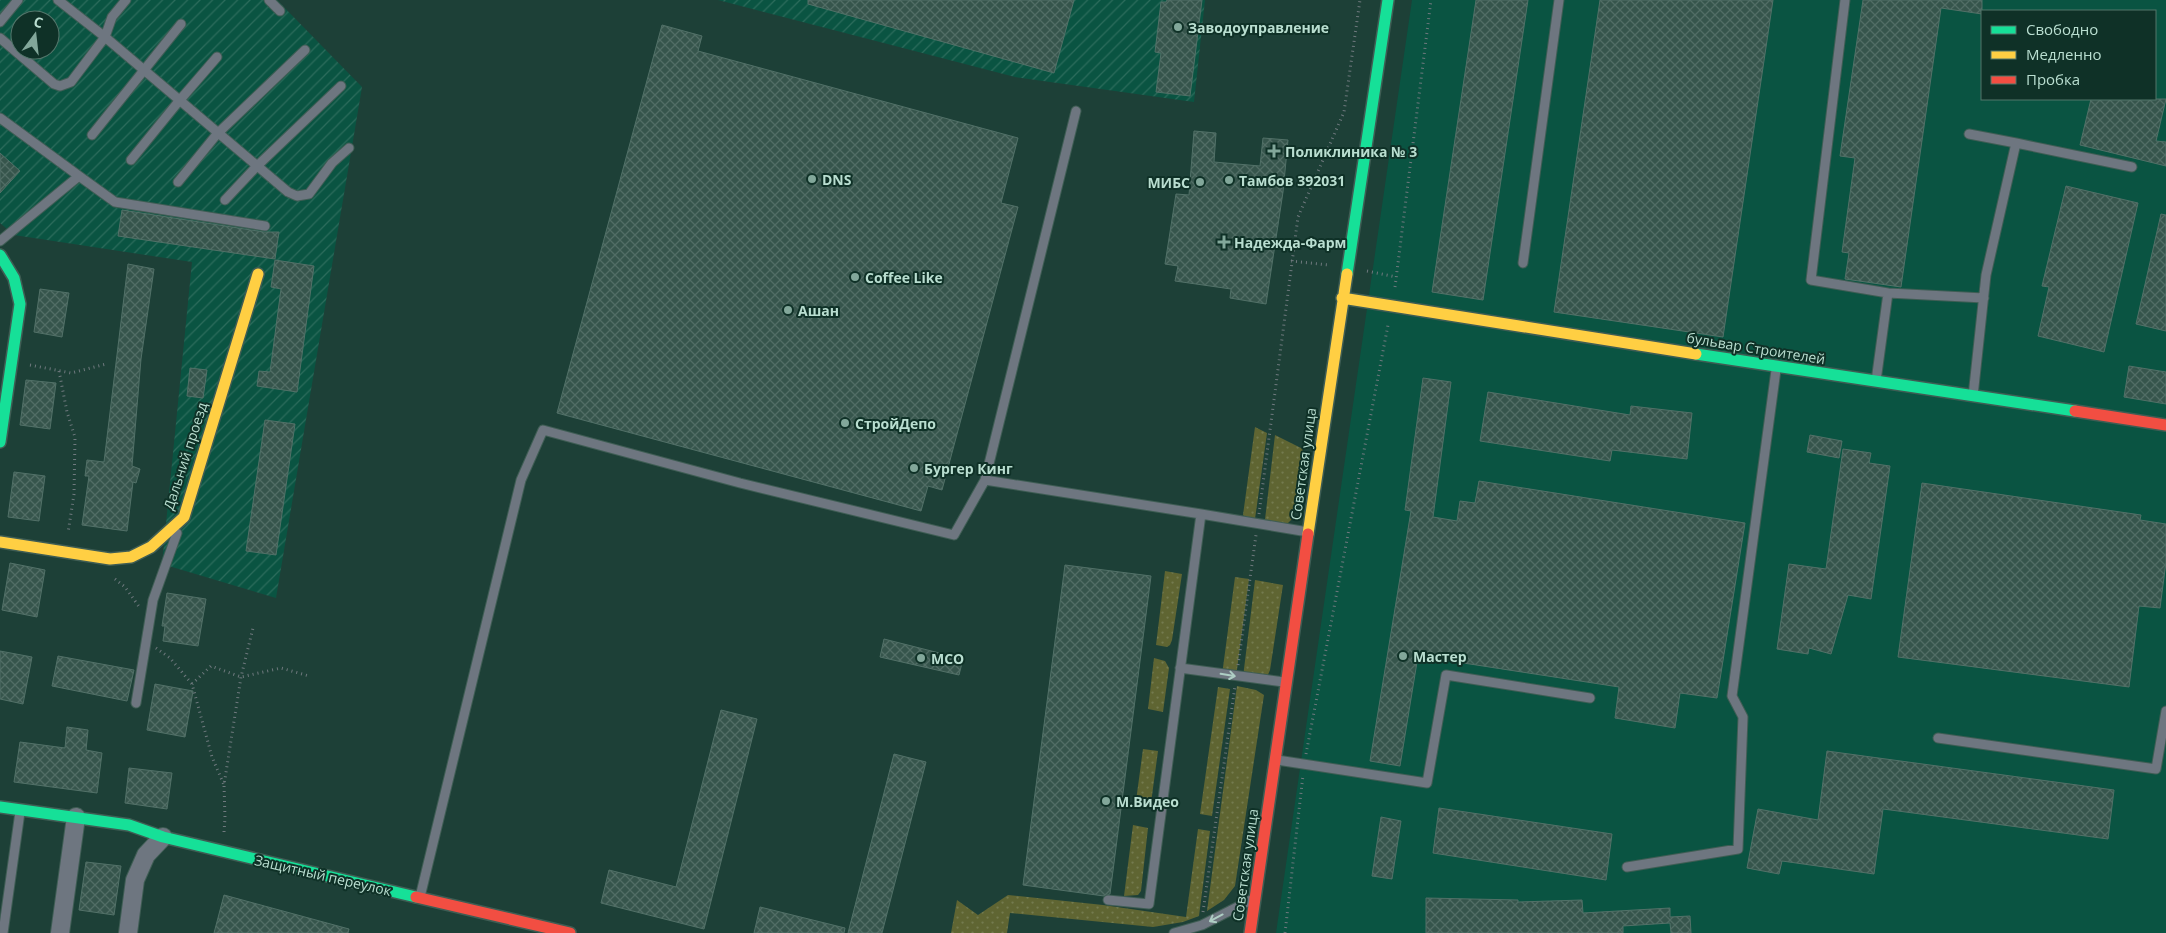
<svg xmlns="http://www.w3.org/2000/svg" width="2166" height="933" viewBox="0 0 2166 933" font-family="'Open Sans',sans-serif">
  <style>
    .built { fill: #0a5442; fill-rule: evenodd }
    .industrial { fill: url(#industrial-furrows); fill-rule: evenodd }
    .grass { fill: url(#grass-dots) }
    .building { fill: url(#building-cross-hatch); stroke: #527168 }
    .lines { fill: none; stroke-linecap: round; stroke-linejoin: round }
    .lane-casing { stroke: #3f5d54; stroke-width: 11 }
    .street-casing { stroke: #3f5d54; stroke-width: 20 }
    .fast-casing { stroke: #3f5d54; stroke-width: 14 }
    .slow-casing { stroke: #3f5d54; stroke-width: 14 }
    .jam-casing { stroke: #3f5d54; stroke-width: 14 }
    .path { stroke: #6f797e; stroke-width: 3; stroke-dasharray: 1 4; stroke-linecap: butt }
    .lane { stroke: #6e7680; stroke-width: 9 }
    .street { stroke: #6e7680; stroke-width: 18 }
    .fast { stroke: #16e098; stroke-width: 11 }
    .slow { stroke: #ffcf43; stroke-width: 11 }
    .jam { stroke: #f24e42; stroke-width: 11 }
    .oneway { stroke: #aecec4 }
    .poi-dot { fill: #82a79a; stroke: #0f3127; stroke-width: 2 }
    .labels { text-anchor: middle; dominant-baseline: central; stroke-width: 4; stroke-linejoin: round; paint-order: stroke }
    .poi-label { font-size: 14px; font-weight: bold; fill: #b9ded0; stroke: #0f3127; text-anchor: start }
    .street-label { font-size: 14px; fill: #b9ded0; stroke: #0f3127 }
  </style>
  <defs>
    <pattern id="industrial-furrows" width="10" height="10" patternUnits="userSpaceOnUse" patternTransform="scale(1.25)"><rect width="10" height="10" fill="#0a5442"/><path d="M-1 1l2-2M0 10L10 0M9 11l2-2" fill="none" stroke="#2c6c5c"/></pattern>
    <pattern id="grass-dots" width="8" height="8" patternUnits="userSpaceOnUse" patternTransform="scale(1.25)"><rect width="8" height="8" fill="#5f6532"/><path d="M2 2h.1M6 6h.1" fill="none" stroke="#747b4f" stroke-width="1.8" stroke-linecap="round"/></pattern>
    <pattern id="building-cross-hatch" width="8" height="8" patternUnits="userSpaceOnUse" patternTransform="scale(1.25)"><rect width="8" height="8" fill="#36554c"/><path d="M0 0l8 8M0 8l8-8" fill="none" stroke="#516d65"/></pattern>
  </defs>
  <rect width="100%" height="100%" fill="#1d4037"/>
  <path class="built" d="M 1412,0 L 2166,0 L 2166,933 L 1276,933 ZM 1982,11 L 2155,11 L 2155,99 L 1982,99 Z"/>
  <path class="industrial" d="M 0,0 L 277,0 L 362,87 L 276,598 L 162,564 L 192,262 L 14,235 L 0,223 ZM 20,20 L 50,20 L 50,50 L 20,50 Z
    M 718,0 L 1205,0 L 1194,102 L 1015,77 Z"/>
  <path class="grass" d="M 1255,427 L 1267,433 L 1254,526 L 1243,515 Z
    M 1275,435 L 1303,449 L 1293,518 L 1284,527 L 1264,528 Z
    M 1165,571 L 1182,574 L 1172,640 L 1170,645 L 1167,647 L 1156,645 Z
    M 1235,577 L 1249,579 L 1236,677 L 1222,675 Z
    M 1255,580 L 1283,585 L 1270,670 L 1267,677 L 1243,677 Z
    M 1154,658 L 1165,661 L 1169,668 L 1163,712 L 1148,709 Z
    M 1237,686 L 1256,690 L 1264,695 L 1235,886 L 1224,900 L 1207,911 Z
    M 1218,687 L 1230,689 L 1212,816 L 1200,814 Z
    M 1143,749 L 1158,751 L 1151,803 L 1136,801 Z
    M 1133,825 L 1148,828 L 1141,891 L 1138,895 L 1124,896 Z
    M 1198,829 L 1210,831 L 1199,916 L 1183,922 L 1153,927 L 1010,913 L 1007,933 L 951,933 L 957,900 L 978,915 L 1008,895 L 1103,905 L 1186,917 Z"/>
  <path class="building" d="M 808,0 L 1074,0 L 1054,73 L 808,4 Z
    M 1167,0 L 1202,0 L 1190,96 L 1156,92 L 1161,53 L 1155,52 L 1161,2 L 1166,2 Z
    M 1476,0 L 1528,0 L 1483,300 L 1432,292 Z
    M 1600,0 L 1773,0 L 1723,337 L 1554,312 Z
    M 1863,0 L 1982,0 L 1982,14 L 1941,8 L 1901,287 L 1845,279 L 1849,253 L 1842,252 L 1855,158 L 1840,156 Z
    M 662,25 L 702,36 L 698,51 L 1018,138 L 1001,203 L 1018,207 L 942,490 L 928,486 L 921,511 L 557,413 Z
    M 2091,99 L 2166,99 L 2156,141 L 2166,142 L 2166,166 L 2080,145 Z
    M 1194,131 L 1216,133 L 1214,162 L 1260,166 L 1263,138 L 1288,140 L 1283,192 L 1266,304 L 1230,298 L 1231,289 L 1175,281 L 1178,266 L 1165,264 L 1176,194 L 1189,195 Z
    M 0,153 L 20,171 L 0,193 Z
    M 2066,186 L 2138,203 L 2104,352 L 2038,336 L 2049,287 L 2042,286 Z
    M 122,210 L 264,232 L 279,232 L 275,259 L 118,236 Z
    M 2161,214 L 2166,215 L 2166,331 L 2136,324 Z
    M 275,260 L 314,266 L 297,392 L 257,386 L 259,371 L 270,372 L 281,289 L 271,287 Z
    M 128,264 L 154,269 L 141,359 L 132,466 L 140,469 L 136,483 L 133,482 L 127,531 L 82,525 L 89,476 L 85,476 L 87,460 L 104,462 Z
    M 40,289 L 69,293 L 62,337 L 34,332 Z
    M 2129,366 L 2166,372 L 2166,404 L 2124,397 Z
    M 190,368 L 207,370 L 203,398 L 187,396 Z
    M 1423,378 L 1451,382 L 1433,517 L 1457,521 L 1460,501 L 1475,503 L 1479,481 L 1745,523 L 1717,698 L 1680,693 L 1675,728 L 1615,718 L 1619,687 L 1418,656 L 1400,766 L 1370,761 L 1411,511 L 1405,510 Z
    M 26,380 L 56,383 L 50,429 L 20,425 Z
    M 1488,392 L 1630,415 L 1631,406 L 1692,413 L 1687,459 L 1612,450 L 1610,461 L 1480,441 Z
    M 265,420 L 295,424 L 276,555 L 246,551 Z
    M 1810,435 L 1842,441 L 1839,458 L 1807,452 Z
    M 1843,449 L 1871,453 L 1869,463 L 1890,466 L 1871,599 L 1848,595 L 1831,654 L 1809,648 L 1808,654 L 1777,649 L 1789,564 L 1826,569 Z
    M 14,472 L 45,476 L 39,521 L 8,517 Z
    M 1922,483 L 2141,515 L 2140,520 L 2166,524 L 2166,562 L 2160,608 L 2139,606 L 2129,687 L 1898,657 Z
    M 10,563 L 45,570 L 37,617 L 2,610 Z
    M 1065,565 L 1151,576 L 1110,894 L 1104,896 L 1023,885 Z
    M 167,593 L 206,599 L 198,646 L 163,641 L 165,626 L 162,626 Z
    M 884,639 L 963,659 L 959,675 L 880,657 Z
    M 0,651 L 32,657 L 23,704 L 0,699 Z
    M 58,656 L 134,670 L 127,701 L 52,686 Z
    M 155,684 L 193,691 L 185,737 L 147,730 Z
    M 721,710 L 757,719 L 704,929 L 601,903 L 609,870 L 676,887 Z
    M 67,727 L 88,730 L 86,750 L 102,753 L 97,793 L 14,782 L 20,742 L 65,748 Z
    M 1827,751 L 2114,790 L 2108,839 L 1883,809 L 1874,874 L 1782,861 L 1779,874 L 1747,868 L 1758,809 L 1818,820 Z
    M 894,754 L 926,762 L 882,933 L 848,933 Z
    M 129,768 L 172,773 L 167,809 L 125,803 Z
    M 1439,808 L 1612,834 L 1606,880 L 1433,853 Z
    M 1381,817 L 1401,821 L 1392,879 L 1372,876 Z
    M 86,862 L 121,866 L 114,915 L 79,910 Z
    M 224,895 L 349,929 L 348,933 L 214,933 Z
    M 1426,898 L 1518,900 L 1518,902 L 1582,900 L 1583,913 L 1670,908 L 1670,917 L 1690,916 L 1691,933 L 1671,933 L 1670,923 L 1623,926 L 1623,933 L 1426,933 Z
    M 760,907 L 845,928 L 844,933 L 754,933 Z"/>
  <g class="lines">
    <g class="lane-casing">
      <path id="lane" d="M 58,0 L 105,37 L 288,192 L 297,196 L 309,194 L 332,163 L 349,148
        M 269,0 L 280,11
        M 1845,0 L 1811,280 L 1888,293 L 1876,381
        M 0,22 L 18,0
        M 0,38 L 54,84 L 60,86 L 71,82 L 105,37 L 112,17 L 126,0
        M 0,118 L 79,176
        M 1969,134 L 2016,143 L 1986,275 L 1973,396
        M 92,135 L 181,24
        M 2016,143 L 2132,167
        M 131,160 L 179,101 L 217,57
        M 178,182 L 217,134 L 305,50
        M 225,200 L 256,167 L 341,86
        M 0,241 L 79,176 L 115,202 L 265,226
        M 1523,263 L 1559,0
        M 1888,293 L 1984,298
        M 985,480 L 1076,111
        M 1201,514 L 1308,532
        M 1180,668 L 1284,682
        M 136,703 L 153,600 L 177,533
        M 1938,738 L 2156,769 L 2166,711
        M 1277,760 L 1427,783 L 1446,675 L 1590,698
        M 1627,867 L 1738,849 L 1743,717 L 1732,696 L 1776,370
        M 420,897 L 521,480 L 543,430 L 740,483 L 954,535 L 985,480 L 1201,514 L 1149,904 L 1108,900
        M 3,933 L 20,812
        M 1174,933 L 1202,925 L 1251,900"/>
    </g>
    <g class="street-casing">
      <path id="street" d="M 60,933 L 76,817
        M 128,933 L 135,880 L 146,855 L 163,837"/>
    </g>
    <g class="fast-casing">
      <path id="fast" d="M 0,255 L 14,278 L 20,304 L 0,442
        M 1347,274 L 1388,0
        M 1696,354 L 2075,411
        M 0,807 L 129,825 L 163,837 L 416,897"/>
    </g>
    <g class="slow-casing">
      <path id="slow" d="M 1342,298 L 1696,354
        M 1308,534 L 1347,274
        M 0,542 L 110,559 L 131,557 L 151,547 L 184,517 L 258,274"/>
    </g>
    <g class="jam-casing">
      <path id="jam" d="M 2075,411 L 2166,425
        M 416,897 L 570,933
        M 1250,933 L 1308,534"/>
    </g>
    <path class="path" d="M 1291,261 L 1329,265
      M 1367,271 L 1396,277
      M 1395,287 L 1431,0
      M 30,365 L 71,373 L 106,364
      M 59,371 L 67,412 L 75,437 L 74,494 L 68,533
      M 1259,514 L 1298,217 L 1344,112 L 1360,0
      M 115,579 L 125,587 L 140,608
      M 156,648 L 170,658 L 192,684 L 212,757 L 224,785
      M 1238,665 L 1256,535
      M 192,684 L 211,666 L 241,677 L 281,668 L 309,676
      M 1306,754 L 1388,325
      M 224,832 L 225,818 L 224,785 L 241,677 L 253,628
      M 1203,912 L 1235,686
      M 1285,933 L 1303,775"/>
    <use href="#lane" class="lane"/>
    <use href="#street" class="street"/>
    <use href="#fast" class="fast"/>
    <use href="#slow" class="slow"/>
    <use href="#jam" class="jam"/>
  </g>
  <defs><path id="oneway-shaft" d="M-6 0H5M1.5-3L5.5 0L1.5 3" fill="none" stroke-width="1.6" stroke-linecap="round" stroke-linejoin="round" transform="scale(1.25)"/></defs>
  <g class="oneway">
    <use href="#oneway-shaft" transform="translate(1228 675) rotate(9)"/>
    <use href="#oneway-shaft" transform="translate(1216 918) rotate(152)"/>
  </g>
  <g class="poi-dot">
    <circle cx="1178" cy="27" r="5"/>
    <path d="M1271.5 143.5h5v5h5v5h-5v5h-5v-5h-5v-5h5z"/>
    <circle cx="812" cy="179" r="5"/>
    <circle cx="1229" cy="180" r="5"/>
    <circle cx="1200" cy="182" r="5"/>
    <path d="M1221.5 234.5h5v5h5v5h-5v5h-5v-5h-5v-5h5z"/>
    <circle cx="855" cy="277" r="5"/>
    <circle cx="788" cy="310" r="5"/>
    <circle cx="845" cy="423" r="5"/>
    <circle cx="914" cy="468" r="5"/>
    <circle cx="1403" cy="656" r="5"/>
    <circle cx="921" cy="658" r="5"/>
    <circle cx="1106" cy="801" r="5"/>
  </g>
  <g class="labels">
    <g class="poi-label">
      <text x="1188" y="27">Заводоуправление</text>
      <text x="1285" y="151">Поликлиника № 3</text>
      <text x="822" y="179">DNS</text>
      <text x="1239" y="180">Тамбов 392031</text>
      <text x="1190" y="182" text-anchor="end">МИБС</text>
      <text x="1234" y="242">Надежда-Фарм</text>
      <text x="865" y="277">Coffee Like</text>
      <text x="798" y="310">Ашан</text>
      <text x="855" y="423">СтройДепо</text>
      <text x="924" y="468">Бургер Кинг</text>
      <text x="1413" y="656">Мастер</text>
      <text x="931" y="658">МСО</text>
      <text x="1116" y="801">М.Видео</text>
    </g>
    <g class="street-label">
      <text transform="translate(1756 348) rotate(9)">бульвар Строителей</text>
      <text transform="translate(185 456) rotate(-72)">Дальний проезд</text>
      <text transform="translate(1303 464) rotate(-82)">Советская улица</text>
      <text transform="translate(1245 865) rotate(-82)">Советская улица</text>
      <text transform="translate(323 875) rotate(13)">Защитный переулок</text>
    </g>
  </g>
  <rect x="1981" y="10" width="175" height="90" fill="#0f3127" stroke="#53766b"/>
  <rect x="1991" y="26" width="25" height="8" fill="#16e098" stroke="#53766b"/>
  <text x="2026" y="35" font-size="15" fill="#b9ded0">Свободно</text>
  <rect x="1991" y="51" width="25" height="8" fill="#ffcf43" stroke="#53766b"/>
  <text x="2026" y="60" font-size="15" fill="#b9ded0">Медленно</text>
  <rect x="1991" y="76" width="25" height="8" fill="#f24e42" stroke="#53766b"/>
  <text x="2026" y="85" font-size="15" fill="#b9ded0">Пробка</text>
  <g transform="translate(35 35) rotate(15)"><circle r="24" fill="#0f3127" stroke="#53766b"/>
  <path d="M0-4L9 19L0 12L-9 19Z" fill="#82a79a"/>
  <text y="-8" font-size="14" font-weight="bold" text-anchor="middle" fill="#b9ded0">С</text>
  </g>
</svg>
